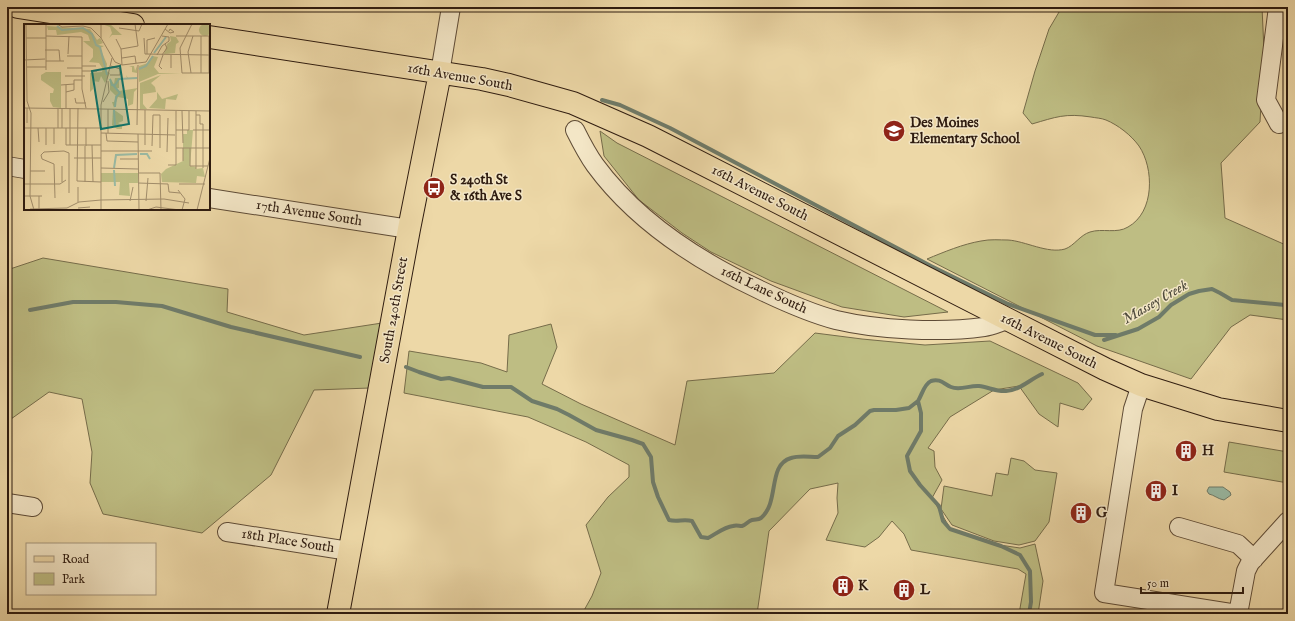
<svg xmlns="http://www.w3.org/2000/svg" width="1295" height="621" viewBox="0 0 1295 621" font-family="'IM FELL English',serif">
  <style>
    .green { fill: #bebd83; stroke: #766c4a }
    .water { fill: #9abaa4; stroke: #6f7b69 }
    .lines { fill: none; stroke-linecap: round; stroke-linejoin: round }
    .stream { stroke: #6f7b69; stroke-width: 4 }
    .minor-casing { stroke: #5e4b36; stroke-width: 20 }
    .major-casing { stroke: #2f1c10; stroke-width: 24 }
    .minor { stroke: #f3e6c6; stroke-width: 18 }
    .major { stroke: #edd8a7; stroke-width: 22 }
    .labels { text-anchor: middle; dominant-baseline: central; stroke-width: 3; stroke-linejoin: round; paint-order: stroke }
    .street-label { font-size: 14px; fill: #2f1c10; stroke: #f3e6c6 }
    .poi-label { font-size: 14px; font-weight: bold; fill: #2f1c10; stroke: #f3e6c6; text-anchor: start }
    .water-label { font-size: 15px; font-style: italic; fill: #4f4b3c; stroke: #f3e6c6 }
    .inset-river { fill: none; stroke: #9abaa4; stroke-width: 2 }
    .inset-road { fill: none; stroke: #a18d6b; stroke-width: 1 }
    .view { fill: #0f766e; fill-opacity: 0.15; stroke: #0f766e; stroke-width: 2 }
    .inset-edge { fill: none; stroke: #2f1c10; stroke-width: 2 }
  </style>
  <rect width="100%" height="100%" fill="#edd8a7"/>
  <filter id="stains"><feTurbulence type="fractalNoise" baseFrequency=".005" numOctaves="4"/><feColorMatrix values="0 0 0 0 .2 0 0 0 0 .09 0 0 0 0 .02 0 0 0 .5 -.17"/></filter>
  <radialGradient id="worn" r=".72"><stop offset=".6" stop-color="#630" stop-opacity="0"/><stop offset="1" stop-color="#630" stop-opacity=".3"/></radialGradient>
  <path class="green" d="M 1062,7 L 1262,7 L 1264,51 L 1260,122 L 1221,163 L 1225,218 L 1288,246 L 1288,320 L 1250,315 L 1231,327 L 1191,379 L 1097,346 L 927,259 C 944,252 963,244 981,241 C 990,239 1000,240 1008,240 C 1025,241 1048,254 1065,249 C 1074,246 1080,235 1090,232 C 1102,228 1117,234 1128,227 C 1155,212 1154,168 1139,146 C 1131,135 1118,125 1106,120 C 1101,118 1096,118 1091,117 C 1065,113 1056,117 1032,124 L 1023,113 L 1035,71 L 1049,29 Z
    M 600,131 L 617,143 L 948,312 L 904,317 L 842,307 L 771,281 L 711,252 L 682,233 L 639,200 L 604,156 Z
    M 43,258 L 228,289 L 227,312 L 304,335 L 382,323 L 370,388 L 314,390 L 271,475 L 202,533 L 103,514 L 90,483 L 92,452 L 82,399 L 49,392 L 11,419 L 10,476 L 7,476 L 7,270 Z
    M 551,324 L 557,347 L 542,384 L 581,404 L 675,445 L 687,381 L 774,373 L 815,333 L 862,339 L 925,345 L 990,341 L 1078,383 L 1092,399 L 1083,410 L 1060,403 L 1058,427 L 1039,414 L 1019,386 L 994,390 L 950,417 L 928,448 L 934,451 L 935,467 L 942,480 L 932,498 L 950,528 L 993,544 L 1020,548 L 1035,544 L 1043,581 L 1038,614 L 1019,614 L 1026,574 L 1018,569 L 911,550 L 904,534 L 892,521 L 879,537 L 865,547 L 826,540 L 838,513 L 837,498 L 838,483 L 810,489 L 769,531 L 757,614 L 582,614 L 592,596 L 601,573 L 586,525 L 608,497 L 629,477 L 629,465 L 586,442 L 528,417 L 404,393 L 409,351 L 481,363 L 507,372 L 509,335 Z
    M 1229,442 L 1288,452 L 1288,483 L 1224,472 Z
    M 1011,458 L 1024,461 L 1035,470 L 1057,473 L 1049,522 L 1035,541 L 1019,545 L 994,541 L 952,525 L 941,509 L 944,486 L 992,496 L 996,473 L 1008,475 Z"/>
  <path class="water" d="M 1209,487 L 1223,487 L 1230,492 L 1231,495 L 1224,500 C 1218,499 1214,495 1209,494 L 1207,491 Z"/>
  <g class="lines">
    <path class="stream" d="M 602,100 L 620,105 L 670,128 L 931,266 L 1008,304 L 1095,335 L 1116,335
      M 30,310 L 73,302 L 116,302 L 162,306 L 231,327 L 360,357
      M 1104,340 L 1138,329 L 1159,317 L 1171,305 L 1189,294 L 1199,291 L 1212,289 L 1220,293 L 1232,300 L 1285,305 L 1288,304
      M 406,367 L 419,372 L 441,379 L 449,378 L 483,387 L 511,387 L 532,401 L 557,409 L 569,415 L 596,430 L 632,440 L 643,444 L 651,457 L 653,482 L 658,497 L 669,520 C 677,522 684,519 692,521 L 701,537 L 708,538 C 716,534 724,527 733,526 C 736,525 739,526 742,526 C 746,525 748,521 752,520 C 756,519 758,520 761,518 C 780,502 767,465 791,458 C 800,455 809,457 818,457 L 830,448 L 838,436 L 855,425 L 870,411 L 874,410 L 896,410 L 909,408 L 918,401
      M 1029,614 L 1031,602 L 1030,571 L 1020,555 L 1001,546 L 950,529 L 943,521 L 939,506 L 920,485 L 910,471 L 907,456 L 921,431 L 921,413 L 918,401 C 922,395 924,384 931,381 C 940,378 944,384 951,387 C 960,391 970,385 979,386 C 988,387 997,392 1006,391 C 1020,390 1029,380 1042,374"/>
    <g class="minor-casing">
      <path id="minor" d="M 1278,7 L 1266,100 L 1279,124
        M 440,73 L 451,7
        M 575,130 C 581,142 587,154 595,165 C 636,221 698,261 760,290 C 785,302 809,313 836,320 C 878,330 941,333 984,327 C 992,326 1000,322 1008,320
        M 7,166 L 25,169
        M 209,198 L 409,229
        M 1141,385 L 1133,409 L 1104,593 L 1237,614
        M 7,503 L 33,507
        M 1179,527 L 1238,544 L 1254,559
        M 227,532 L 349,551
        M 1238,614 L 1246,571 L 1250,563 L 1288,521"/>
    </g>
    <g class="major-casing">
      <path id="major" d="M 18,7 L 133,25
        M 209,37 L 482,79 L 509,85 L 573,103 L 648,136 L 1105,369 L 1141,385 L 1218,409 L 1288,421
        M 338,614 L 409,229 L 440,73"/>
    </g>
    <use href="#minor" class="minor"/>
    <use href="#major" class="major"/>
  </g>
  <defs>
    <g id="school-disc" transform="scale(1.15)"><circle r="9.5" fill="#8f2418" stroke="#f3e6c6"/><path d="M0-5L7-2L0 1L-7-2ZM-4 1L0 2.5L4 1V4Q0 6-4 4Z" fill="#fff"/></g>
    <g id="bus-disc" transform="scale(1.15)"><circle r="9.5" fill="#8f2418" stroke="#f3e6c6"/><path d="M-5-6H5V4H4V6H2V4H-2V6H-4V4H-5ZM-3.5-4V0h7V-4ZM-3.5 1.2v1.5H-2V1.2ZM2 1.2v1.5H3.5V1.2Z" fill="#fff"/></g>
    <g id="building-disc" transform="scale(1.15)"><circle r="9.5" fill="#8f2418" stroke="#f3e6c6"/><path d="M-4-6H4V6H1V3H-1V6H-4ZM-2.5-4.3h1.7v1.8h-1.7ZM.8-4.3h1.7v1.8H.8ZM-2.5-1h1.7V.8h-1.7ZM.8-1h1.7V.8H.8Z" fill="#fff"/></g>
  </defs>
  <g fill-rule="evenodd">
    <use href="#school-disc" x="894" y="131"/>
    <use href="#bus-disc" x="434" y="188"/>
    <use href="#building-disc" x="1186" y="451"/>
    <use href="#building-disc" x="1156" y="491"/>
    <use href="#building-disc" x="1081" y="513"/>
    <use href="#building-disc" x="843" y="586"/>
    <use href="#building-disc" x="904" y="590"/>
  </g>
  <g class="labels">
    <g class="street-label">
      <text transform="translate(460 77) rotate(10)">16th Avenue South</text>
      <text transform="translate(760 193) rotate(27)">16th Avenue South</text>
      <text transform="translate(309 213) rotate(9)">17th Avenue South</text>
      <text transform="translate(764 290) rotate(25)">16th Lane South</text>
      <text transform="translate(394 310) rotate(-80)">South 240th Street</text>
      <text transform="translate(1049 341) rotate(27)">16th Avenue South</text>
      <text transform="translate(288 541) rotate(9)">18th Place South</text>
    </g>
    <g class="poi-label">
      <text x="910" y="123">Des Moines<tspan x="910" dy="16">Elementary School</tspan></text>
      <text x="450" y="180">S 240th St<tspan x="450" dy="16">&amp; 16th Ave S</tspan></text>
      <text x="1202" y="451">H</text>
      <text x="1172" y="491">I</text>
      <text x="1096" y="513">G</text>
      <text x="858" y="586">K</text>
      <text x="920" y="590">L</text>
    </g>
    <g class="water-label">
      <text transform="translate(1155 302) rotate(-30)">Massey Creek</text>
    </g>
  </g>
  <g transform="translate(24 24)">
    <rect width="186" height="186" fill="#edd8a7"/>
    <path d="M 78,0 L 86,0 L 98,11 L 109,11 L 88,11 L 85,14 L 88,9 L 86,3 ZM175 6a6 6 0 1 1 12 0a6 6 0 1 1-12 0ZM 23,2 L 66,5 L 73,16 L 76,14 L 79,19 L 74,21 L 80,22 L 76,24 L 83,40 L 82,47 L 86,49 L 81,59 L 77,52 L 75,58 L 69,57 L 69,65 L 66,68 L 66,49 L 78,48 L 79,45 L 75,39 L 65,38 L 69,33 L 69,25 L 59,17 L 66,17 L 64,11 L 57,8 L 33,11 L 32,6 L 24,6 ZM 146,12 L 152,13 L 155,18 L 152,20 L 151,29 L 140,30 L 143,20 L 147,17 ZM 128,32 L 134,33 L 130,43 L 135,49 L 157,49 L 134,50 L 115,58 L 115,42 L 124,39 ZM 105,42 L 110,42 L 111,47 L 113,42 L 113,55 L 95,55 L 95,64 L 93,64 L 95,67 L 114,64 L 110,68 L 109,80 L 104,82 L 104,75 L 94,73 L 90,84 L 88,78 L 90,78 L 92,72 L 86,66 L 86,54 L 90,60 L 91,54 L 103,54 L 102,51 L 104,54 L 113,54 L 113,49 L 108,48 L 108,43 ZM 22,48 L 37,48 L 37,84 L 29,83 L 26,77 L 26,69 L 29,69 L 30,65 L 17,56 L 17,51 ZM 137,51 L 127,59 L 131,63 L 132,68 L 119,70 L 119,80 L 123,85 L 116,85 L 116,59 ZM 133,68 L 138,75 L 154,70 L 152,76 L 142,75 L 141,85 L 125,84 L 133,75 ZM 89,85 L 99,92 L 99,97 L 94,99 L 98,101 L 98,105 L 93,105 L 88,101 ZM 163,106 L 169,106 L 166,142 L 172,143 L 172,145 L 179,144 L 181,153 L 173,152 L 172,159 L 138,158 L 137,150 L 142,145 L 159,137 L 159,110 L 163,110 ZM 77,149 L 114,149 L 114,159 L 105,159 L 106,172 L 95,171 L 96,158 L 77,158 Z" fill="#bebd83"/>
    <path class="inset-river" d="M 33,2 L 38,6 L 59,4 L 68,10 L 72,21 L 76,23 L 83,51M 130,29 L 142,13M 115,45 L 122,42 L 129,32M 86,55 L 88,61 L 91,61 L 95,55 L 113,54M 89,61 L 96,69 L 92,73 L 91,83M 90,86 L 91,101M 116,130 L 123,130 L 126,135M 90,144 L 92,131 L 113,130M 90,146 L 91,162"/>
    <path class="inset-road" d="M 2,0 L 3,77 L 7,89 L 6,172 L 10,186M 33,0 L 38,3 L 59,2 L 67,4 L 77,14 L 91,38 L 98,41 L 122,38 L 144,0M 168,0 L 156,24 L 158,49 L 185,49 L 185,12M 95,4 L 115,7 L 118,0M 141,5 L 146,9 L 150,8 L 146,5 L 145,7M 22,12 L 58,13 L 58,65 L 62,84M 152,12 L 186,12M 2,14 L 22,14M 77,14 L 77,0M 120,14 L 121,30 L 185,31M 92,15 L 97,25 L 98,41M 97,25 L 114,22 L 111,0M 21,26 L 35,26 L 36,37M 44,30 L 45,12M 123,30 L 123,16 L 131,14M 133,31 L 138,22 L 145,17 L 145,13 L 138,12M 138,31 L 143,24 L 141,20M 43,32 L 58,32M 98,34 L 111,32 L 112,39M 0,36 L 21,35M 22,37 L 40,37M 58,42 L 72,42M 3,43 L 22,43M 43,44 L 58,44M 147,44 L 147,31M 138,45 L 135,42 L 139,31M 22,46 L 22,0M 58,47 L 73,47M 167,49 L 164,28 L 169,12M 177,49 L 177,12M 86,51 L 96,51 L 96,45 L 87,42M 41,52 L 61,52M 37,61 L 50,60M 42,68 L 50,66 L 50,56 L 58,56M 51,74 L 52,79 L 62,79M 79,78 L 85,68 L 84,57M 0,84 L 77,85M 34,84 L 34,104M 42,84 L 42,61M 46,84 L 46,121M 54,84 L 53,157 L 77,158M 77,85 L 186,87M 84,85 L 84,109M 121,86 L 121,121M 158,87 L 159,119M 172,91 L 176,91 L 176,100 L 179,100 L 179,144M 3,99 L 3,84M 113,101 L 114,41M 0,104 L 77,104M 14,104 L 15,118M 22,104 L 22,121M 38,104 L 38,84M 42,104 L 42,121 L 77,121M 62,104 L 62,122M 152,106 L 165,106 L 165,87M 169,106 L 186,106M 77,109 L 151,111M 82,109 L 83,117 L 114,118M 114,110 L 115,186M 30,120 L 30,104M 68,121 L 69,158M 61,122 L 61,158M 128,122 L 129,91 L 136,91 L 136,124M 152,124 L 186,124M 159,124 L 159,137M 166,124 L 166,142 L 184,142M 77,127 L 128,127M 143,128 L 144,94M 50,134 L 77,134M 96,135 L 114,135M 144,141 L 152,141 L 152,87M 38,142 L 38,158M 77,144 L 114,145M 172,145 L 172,87M 6,147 L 21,147M 114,149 L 136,149 L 137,186M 114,159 L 144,160 L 145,168 L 156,169M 0,160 L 36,160 L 42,156M 155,160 L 181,160M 54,163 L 54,178M 154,166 L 161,175 L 158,186M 1,172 L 18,172M 15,172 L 15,185M 31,174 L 30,140 L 18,135 L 17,131 L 20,128 L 40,127 L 45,129 L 45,169M 106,177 L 109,163M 122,177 L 124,154M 54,184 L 66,183M 6,185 L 43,184 L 55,178 L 77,176 L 140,175 L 165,179M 77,186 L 77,81 L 88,34M 123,186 L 132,183 L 156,186M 173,186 L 186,134"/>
    <path class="view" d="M 96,42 L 105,100 L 77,105 L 68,47 Z"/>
    <rect width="186" height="186" class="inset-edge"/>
  </g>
  <rect width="1295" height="621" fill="none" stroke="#edd8a7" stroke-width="24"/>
  <rect x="8" y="8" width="1279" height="605" fill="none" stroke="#2f1c10" stroke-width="2"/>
  <rect x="12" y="12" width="1271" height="597" fill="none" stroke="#2f1c10"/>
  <rect x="26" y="543" width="130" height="52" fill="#f3e6c6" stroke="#a5957d"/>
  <rect x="34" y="556" width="20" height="6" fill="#edd8a7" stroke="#a5957d"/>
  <text x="62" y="563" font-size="12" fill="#2f1c10">Road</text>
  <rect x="34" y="573" width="20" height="12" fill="#bebd83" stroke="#a5957d"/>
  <text x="62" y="583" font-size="12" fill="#2f1c10">Park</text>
  <path d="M1141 587v6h102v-6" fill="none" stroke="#2f1c10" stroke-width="2"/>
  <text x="1147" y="587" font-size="12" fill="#2f1c10" stroke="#f3e6c6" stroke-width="3" paint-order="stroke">50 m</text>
  <rect width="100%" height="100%" filter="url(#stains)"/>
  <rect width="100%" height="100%" fill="url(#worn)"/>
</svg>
